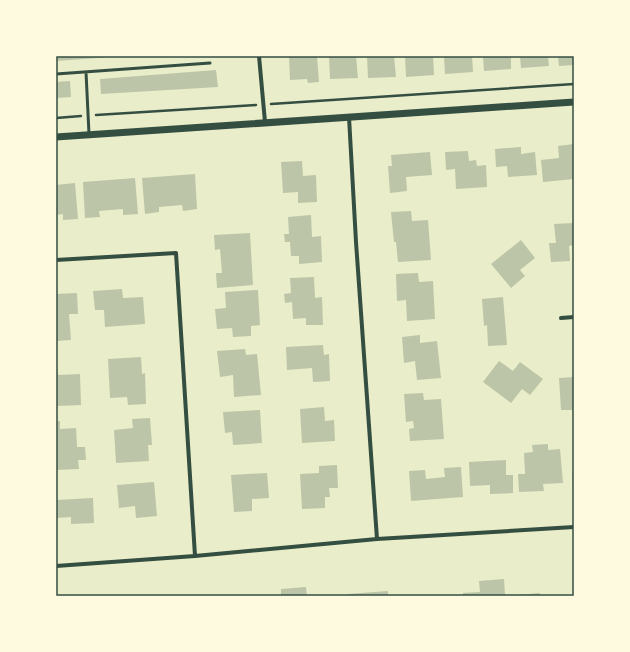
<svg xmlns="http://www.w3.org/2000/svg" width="630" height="652" viewBox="0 0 630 652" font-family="Jost,sans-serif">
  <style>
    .building { fill: #bcc5a7 }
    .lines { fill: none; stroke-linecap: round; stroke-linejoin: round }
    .path { stroke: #344e41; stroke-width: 2.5 }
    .service { stroke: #344e41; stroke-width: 3 }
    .minor { stroke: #344e41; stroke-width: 4 }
    .tertiary { stroke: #344e41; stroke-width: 7 }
    .neatline { fill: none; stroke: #344e41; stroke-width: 1.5 }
  </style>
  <rect width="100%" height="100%" fill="#e9edc9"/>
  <path class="building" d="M 56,56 L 113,56 L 113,57 L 56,61 Z
    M 289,56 L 317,56 L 319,82 L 308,83 L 307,79 L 290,80 Z
    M 329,56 L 356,56 L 358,78 L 330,79 Z
    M 367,56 L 394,56 L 396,77 L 368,78 Z
    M 405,56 L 433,56 L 434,75 L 406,77 Z
    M 444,56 L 472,56 L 473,72 L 445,74 Z
    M 483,56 L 511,56 L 511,69 L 484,71 Z
    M 520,56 L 548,56 L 549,66 L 521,68 Z
    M 558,56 L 574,56 L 574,65 L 559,66 Z
    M 216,70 L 218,87 L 101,94 L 100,79 Z
    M 70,81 L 71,97 L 56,98 L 56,82 Z
    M 574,144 L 574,179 L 543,182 L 541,160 L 559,158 L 558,146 Z
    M 521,147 L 521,154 L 535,152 L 537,175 L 508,177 L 507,166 L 496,167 L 495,149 Z
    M 468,151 L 469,161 L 476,160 L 477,166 L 486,165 L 487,187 L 456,189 L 455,169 L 446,170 L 445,152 Z
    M 430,152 L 432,175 L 406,177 L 407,191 L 390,193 L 388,166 L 392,166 L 391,155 Z
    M 302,161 L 303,176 L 316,175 L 317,202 L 298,203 L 298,192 L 283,193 L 281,162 Z
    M 195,174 L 197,209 L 183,211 L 182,205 L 159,207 L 159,212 L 145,214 L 142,178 Z
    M 135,178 L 138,214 L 123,215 L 123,209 L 99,211 L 100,217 L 85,218 L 83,182 Z
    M 75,183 L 78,219 L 63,220 L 63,214 L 56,215 L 56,185 Z
    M 411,211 L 412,221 L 428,220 L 431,260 L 398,262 L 396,242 L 394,242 L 391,212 Z
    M 311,215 L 312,237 L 321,236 L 322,262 L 299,264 L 299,256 L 291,256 L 290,242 L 285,242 L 284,234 L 289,234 L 288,217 Z
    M 574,223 L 574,245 L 569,246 L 570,261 L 551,262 L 549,243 L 556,243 L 554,224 Z
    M 250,233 L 253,285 L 217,288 L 216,273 L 222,273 L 220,249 L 215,250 L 214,235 Z
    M 521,240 L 535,258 L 520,270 L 525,276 L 511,288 L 491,264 Z
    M 418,273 L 419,282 L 433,281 L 435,319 L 407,321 L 406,300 L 397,301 L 396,274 Z
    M 314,277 L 315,298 L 322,297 L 323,325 L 306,325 L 306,318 L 293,319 L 292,302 L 285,303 L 284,294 L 291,293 L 290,278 Z
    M 122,289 L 123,298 L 143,297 L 145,324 L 105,327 L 104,310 L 95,310 L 93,291 Z
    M 258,290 L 260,325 L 251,326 L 251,336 L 233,337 L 232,328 L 217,329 L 215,309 L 226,308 L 225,292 Z
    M 77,293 L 78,314 L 69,314 L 71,340 L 56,341 L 56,294 Z
    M 503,297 L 507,345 L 488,346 L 487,325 L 484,326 L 482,299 Z
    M 420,335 L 420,343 L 437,341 L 441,378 L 417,380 L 415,361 L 404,363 L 402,337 Z
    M 323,345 L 324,355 L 329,354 L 330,381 L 313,382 L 312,368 L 287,370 L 286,347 Z
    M 245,349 L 246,355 L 257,354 L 261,395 L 234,397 L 233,375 L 220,377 L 217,351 Z
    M 141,357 L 142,374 L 145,373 L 146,404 L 128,405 L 127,397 L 110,398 L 108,359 Z
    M 499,361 L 513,371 L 520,362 L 543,379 L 530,395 L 522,389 L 511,403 L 483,382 Z
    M 56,369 L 57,369 L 58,375 L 80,374 L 81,405 L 56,406 Z
    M 574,377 L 574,410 L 561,410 L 559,378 Z
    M 423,393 L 424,400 L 441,399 L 444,439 L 410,441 L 409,429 L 414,428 L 413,421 L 406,422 L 404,394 Z
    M 324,407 L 325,421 L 334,420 L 335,441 L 302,443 L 300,409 Z
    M 260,410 L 262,443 L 233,445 L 232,432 L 225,433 L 223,412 Z
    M 150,418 L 152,445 L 148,445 L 149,461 L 116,463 L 114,430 L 133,428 L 132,419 Z
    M 56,421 L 60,421 L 60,429 L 76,428 L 77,447 L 85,447 L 86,460 L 78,460 L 79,469 L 56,470 Z
    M 548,444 L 548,450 L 560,449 L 563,483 L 543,484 L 544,491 L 519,492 L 518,474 L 525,474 L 524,453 L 533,452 L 532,445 Z
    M 506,460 L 506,475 L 513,475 L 513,493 L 490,494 L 490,485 L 470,486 L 469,462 Z
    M 337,465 L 338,488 L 329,488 L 330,497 L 325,497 L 325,508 L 302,509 L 300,474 L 319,473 L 319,466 Z
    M 461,467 L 463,497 L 411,501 L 409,471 L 425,470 L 426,479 L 445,477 L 444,468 Z
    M 572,471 L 574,471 L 574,488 L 573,488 Z
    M 267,473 L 269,498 L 252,499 L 252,511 L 234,512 L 231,475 Z
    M 154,482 L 157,516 L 136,518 L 135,506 L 119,508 L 117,485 Z
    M 93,498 L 94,523 L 71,524 L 71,517 L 56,518 L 56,500 Z
    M 504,579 L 505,596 L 463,596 L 463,593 L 480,592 L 479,581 Z
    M 306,587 L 307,596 L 281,596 L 281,589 Z
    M 388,591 L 388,596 L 348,596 L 348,594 Z
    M 540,593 L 540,596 L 517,596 L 517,595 Z"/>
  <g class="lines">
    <path class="path" d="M 271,104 L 574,84
      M 96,115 L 256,105
      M 56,118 L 81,116"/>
    <path class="service" d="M 86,72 L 89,134
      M 56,74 L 210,63"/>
    <path class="minor" d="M 259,56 L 265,122
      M 349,117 L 356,242 L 377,539
      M 56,260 L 176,253 L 195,556
      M 561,318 L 574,317
      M 56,566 L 195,556 L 377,539 L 574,527"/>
    <path class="tertiary" d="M 56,137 L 574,102"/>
  </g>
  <rect width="630" height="652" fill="none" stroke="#fefae0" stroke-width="114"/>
  <rect x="57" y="57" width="516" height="538" class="neatline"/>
</svg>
